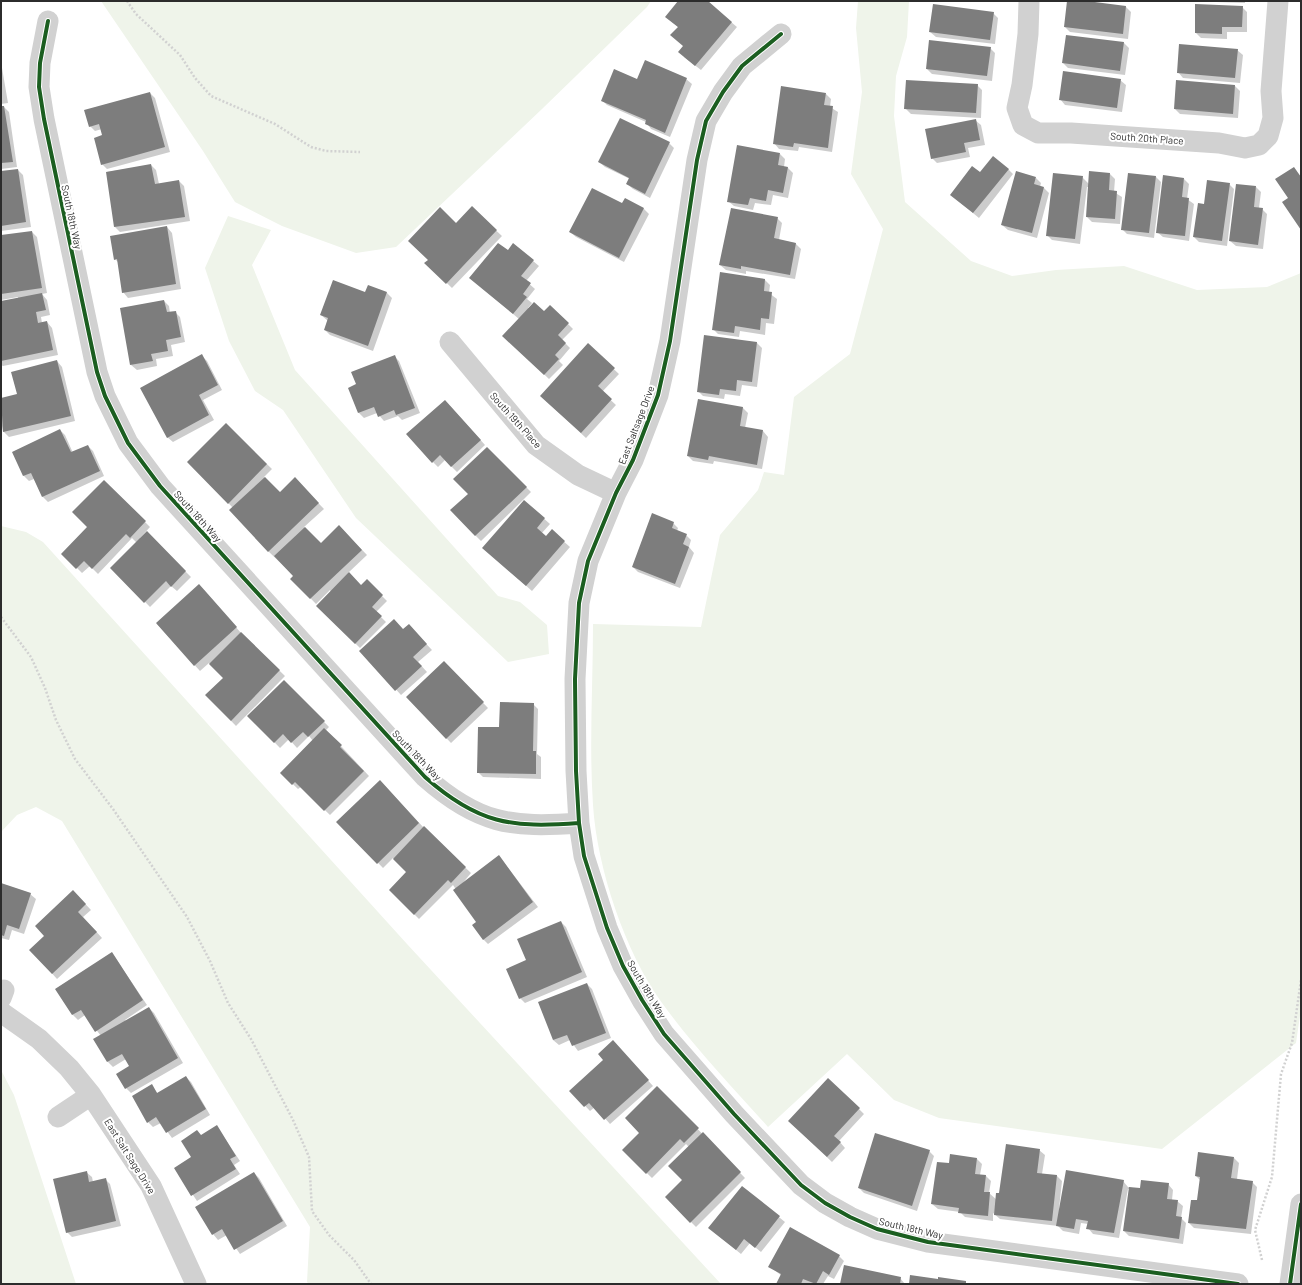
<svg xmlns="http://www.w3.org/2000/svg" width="1302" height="1285" viewBox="0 0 1302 1285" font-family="Barlow,sans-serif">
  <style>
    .green { fill: #eff4ea }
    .shadow { fill: #0003 }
    .building { fill: #7d7d7d }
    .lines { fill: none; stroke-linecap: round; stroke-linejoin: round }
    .path { stroke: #d1d1d1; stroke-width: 2.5; stroke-dasharray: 2 2; stroke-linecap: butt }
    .minor { stroke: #d1d1d1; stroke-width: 21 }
    .cycleway-casing { stroke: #fff; stroke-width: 6 }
    .cycleway { stroke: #1b5e20; stroke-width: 4 }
    .labels { text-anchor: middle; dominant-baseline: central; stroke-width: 4; stroke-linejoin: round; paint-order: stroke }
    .street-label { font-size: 10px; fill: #2c2c2c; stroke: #fff }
  </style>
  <rect width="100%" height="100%" fill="#fff"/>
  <path class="green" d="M 101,1 L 651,1 L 647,7 L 542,109 L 396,247 L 356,253 L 282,226 L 235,202 L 203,151 Z
    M 858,1 L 909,1 L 907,37 L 896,76 L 894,116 L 905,202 L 971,261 L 1012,276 L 1056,270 L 1124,266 L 1197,290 L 1267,287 L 1301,273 L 1301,1009 L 1296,1043 L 1162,1149 L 939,1118 L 894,1100 L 847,1054 L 768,1127 C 732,1087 694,1047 662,1003 C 625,952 597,868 593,805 C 589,745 593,684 593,624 L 701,627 L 720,535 L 758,490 L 764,472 L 784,475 L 794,397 L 850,354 L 883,229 L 851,174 L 862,92 L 856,28 Z
    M 228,216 L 271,230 L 252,265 L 295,370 L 498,596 L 520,602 L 547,625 L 549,654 L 508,662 L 356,518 L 283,410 L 255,391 L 229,341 L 205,268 Z
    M 1,526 L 26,532 L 43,542 L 407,944 L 721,1284 L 309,1284 L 307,1282 L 310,1227 L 62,821 L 36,807 L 17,815 L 1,832 Z
    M 1,1070 L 14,1095 L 76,1284 L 1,1284 Z"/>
  <path class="shadow" d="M 680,1 L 706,1 L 737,27 L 701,70 L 684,57 L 684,46 L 678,27 L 672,22 Z
    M 935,1 L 981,1 L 981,2 L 935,2 Z
    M 1068,1 L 1126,7 L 1131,12 L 1128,39 L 1070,32 L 1065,27 Z
    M 1187,1 L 1245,1 L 1245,3 Z
    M 1242,7 L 1247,12 L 1247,32 L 1227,32 L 1227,39 L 1201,38 L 1196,33 Z
    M 993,13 L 998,18 L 995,44 L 936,37 L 930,32 Z
    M 1124,43 L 1129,48 L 1125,75 L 1068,68 L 1063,63 Z
    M 990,48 L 995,53 L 992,81 L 932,74 L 927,69 Z
    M 1237,50 L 1243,55 L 1240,83 L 1183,78 L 1178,72 Z
    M 1,62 L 8,103 L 1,104 Z
    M 686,79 L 692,84 L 670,137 L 651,129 L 646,122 L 607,105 L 602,100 L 638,80 Z
    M 1120,80 L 1126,85 L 1122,112 L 1065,105 L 1060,99 Z
    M 977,85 L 982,90 L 981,118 L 911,114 L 905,108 Z
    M 1235,86 L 1240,91 L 1238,118 L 1180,114 L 1175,109 Z
    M 150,93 L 155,98 L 170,152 L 107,169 L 102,164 L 103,136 L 102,129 L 95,131 L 90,126 Z
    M 826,94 L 831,99 L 830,107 L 838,112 L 832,152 L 799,147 L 798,151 L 779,149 L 774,143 Z
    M 1,107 L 4,107 L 9,112 L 17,167 L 1,169 Z
    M 975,120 L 981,125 L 985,145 L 968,148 L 970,157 L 937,163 L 932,158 Z
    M 669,143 L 674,148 L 650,198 L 633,189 L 627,184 L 630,179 L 605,167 L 599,162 Z
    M 780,154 L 785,159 L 784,167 L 788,168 L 793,173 L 788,198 L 773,195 L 771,205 L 755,203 L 753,210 L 734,206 L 728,201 Z
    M 151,165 L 156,170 L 159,184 L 179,181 L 184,186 L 190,221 L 120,232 L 115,227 L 107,172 Z
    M 1008,169 L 1013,174 L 979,218 L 951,195 L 980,174 Z
    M 18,170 L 23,175 L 31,227 L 1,231 L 1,172 Z
    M 1110,174 L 1115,179 L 1114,192 L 1122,197 L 1120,224 L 1092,222 L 1087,217 L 1089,187 L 1087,187 L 1080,244 L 1052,240 L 1047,235 L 1082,177 L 1089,184 Z
    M 1129,174 L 1156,177 L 1161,182 L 1154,238 L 1127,234 L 1122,229 Z
    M 1036,178 L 1041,183 L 1040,187 L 1044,188 L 1049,193 L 1037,238 L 1008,230 L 1002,225 Z
    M 1184,179 L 1189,184 L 1187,199 L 1194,204 L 1189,241 L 1163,237 L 1157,232 Z
    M 1229,184 L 1234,189 L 1227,246 L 1199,242 L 1194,237 L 1205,205 Z
    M 1256,187 L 1261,192 L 1259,208 L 1262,209 L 1267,214 L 1263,249 L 1236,246 L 1230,241 Z
    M 625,199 L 644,209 L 649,214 L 624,262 L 576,237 L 570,232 L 622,205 Z
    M 472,208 L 502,236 L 452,288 L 426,263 Z
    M 777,218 L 782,223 L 779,240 L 795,243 L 801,249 L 795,279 L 746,271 L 746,274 L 726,270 L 720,265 Z
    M 167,227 L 172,233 L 181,289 L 128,298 L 123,292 L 118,262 L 115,259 Z
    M 32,232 L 37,237 L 47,293 L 42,294 L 47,300 L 50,315 L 41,317 L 42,323 L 47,322 L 52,328 L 58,355 L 3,366 L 1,365 L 1,302 L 18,299 L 18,297 L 1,300 L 1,236 Z
    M 514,245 L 539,266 L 526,281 L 535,289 L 527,299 L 532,303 L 528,308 L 544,312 L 550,306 L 573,329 L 562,340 L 570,348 L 559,361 L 563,365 L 549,379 L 504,336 L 519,319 L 476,283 Z
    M 721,273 L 765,280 L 770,285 L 769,293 L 777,299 L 774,324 L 766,323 L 765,335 L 740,331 L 739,337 L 718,334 L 713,329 Z
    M 368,286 L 387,293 L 392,298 L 373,351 L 330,335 L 325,330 L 328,321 L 321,315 L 366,293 Z
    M 164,301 L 169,306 L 170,313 L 175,312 L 180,317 L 185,342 L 171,345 L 173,356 L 156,359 L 157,366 L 137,370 L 131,365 Z
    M 705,336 L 757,343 L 762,348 L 757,387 L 742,385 L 740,396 L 725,394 L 724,399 L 703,396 L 698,391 Z
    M 588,345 L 619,374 L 602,392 L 616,405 L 586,438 L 546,401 Z
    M 202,356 L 207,361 L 222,390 L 203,400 L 214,420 L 173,442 L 167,437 Z
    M 394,356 L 399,361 L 420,413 L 402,420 L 398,416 L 384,421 L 377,413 L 364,418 L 359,413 L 349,388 L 357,385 Z
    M 57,361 L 62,367 L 75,421 L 9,437 L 3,431 L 1,421 L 1,399 L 18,395 Z
    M 450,406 L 485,445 L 457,472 L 445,460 L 438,467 L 433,462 Z
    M 742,407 L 748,413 L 745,428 L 763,431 L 768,437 L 762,469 L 714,461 L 713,464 L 693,461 L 688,456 Z
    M 226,424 L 272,469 L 264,477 L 280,493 L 295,479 L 324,509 L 304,527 L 321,544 L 339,526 L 367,555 L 348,573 L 361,586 L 367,581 L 387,601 L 376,612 L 386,622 L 360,648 L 317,606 L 331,592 L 330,590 L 316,604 L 292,579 L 294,576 L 268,551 L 233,508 L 189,462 Z
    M 60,430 L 65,435 L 73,453 L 88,446 L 93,451 L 104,476 L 48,502 L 43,497 L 34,479 L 29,481 L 24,476 L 13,452 Z
    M 513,474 L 531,492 L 523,500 L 550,524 L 541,534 L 546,538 L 552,531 L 570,547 L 532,591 L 489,553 L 524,501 L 523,500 L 481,541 L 475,535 Z
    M 104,481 L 150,527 L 140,538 L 141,539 L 147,533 L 191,577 L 177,591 L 171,586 L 150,607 L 112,568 L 137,543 L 132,538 L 98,574 L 90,566 L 82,573 L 63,554 L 89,527 Z
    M 673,523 L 678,528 L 677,531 L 686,535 L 691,540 L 689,547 L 694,553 L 680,588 L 638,572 L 633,567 Z
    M 204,590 L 241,633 L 285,676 L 236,726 L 206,695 L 224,678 L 209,663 L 200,671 L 157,624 Z
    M 404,630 L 414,631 L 432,650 L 418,662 L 427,672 L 401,695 L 361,651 Z
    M 444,662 L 488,708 L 451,743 L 407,697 Z
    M 284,681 L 329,727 L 326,730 L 369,776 L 330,815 L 301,787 L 298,789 L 281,773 L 313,741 L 309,736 L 297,748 L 289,739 L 280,748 L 249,716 Z
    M 533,704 L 538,709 L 537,754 L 541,757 L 541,779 L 483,777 L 478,772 L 500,728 Z
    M 385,786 L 424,828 L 471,873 L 462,884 L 499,856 L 538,907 L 488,944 L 483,939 L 477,922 L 453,885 L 419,919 L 390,890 L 408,872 L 393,858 L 383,868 L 338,822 Z
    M 1,884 L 30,894 L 36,899 L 24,934 L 12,930 L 9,940 L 1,938 Z
    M 73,891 L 91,910 L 83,917 L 102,938 L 57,979 L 31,950 L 45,936 Z
    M 561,922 L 566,927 L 587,977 L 525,1003 L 520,998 L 528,961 Z
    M 112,953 L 147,1005 L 125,1020 L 126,1021 L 149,1008 L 154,1013 L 183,1063 L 131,1093 L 126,1088 L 131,1067 L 126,1059 L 113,1067 L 108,1062 L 95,1040 L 101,1036 L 85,1015 L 78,1020 L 73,1015 L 56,989 Z
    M 587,984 L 592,989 L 611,1038 L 578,1051 L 570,1040 L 559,1045 L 553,1040 Z
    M 618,1047 L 653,1086 L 610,1124 L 595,1107 L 590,1111 L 571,1091 Z
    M 186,1077 L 191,1082 L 210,1115 L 172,1138 L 161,1123 L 153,1127 L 148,1122 L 152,1086 L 158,1094 Z
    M 657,1087 L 745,1178 L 696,1227 L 666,1197 L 683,1180 L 689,1147 L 686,1144 L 652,1178 L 623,1150 L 640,1133 Z
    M 859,1109 L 864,1114 L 839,1141 L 845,1148 L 832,1162 L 789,1121 Z
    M 217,1127 L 240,1161 L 234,1165 L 240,1174 L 197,1201 L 175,1168 L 192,1157 L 202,1136 Z
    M 1039,1150 L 1045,1155 L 1042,1174 L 1057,1176 L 1062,1181 L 1059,1209 L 1123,1181 L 1128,1187 L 1141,1190 L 1168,1184 L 1173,1190 L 1172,1200 L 1177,1201 L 1183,1206 L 1181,1218 L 1186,1223 L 1183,1244 L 1129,1236 L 1124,1231 L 1130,1189 L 1128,1189 L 1119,1238 L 1093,1234 L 1088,1228 L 1088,1224 L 1081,1223 L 1079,1234 L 1063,1231 L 1058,1226 L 1000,1219 L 993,1213 L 993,1221 L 965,1217 L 960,1212 L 938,1209 L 932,1204 L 950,1164 L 977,1159 L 982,1164 L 980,1175 L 986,1176 L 991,1181 L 989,1193 L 997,1200 Z
    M 929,1151 L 934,1156 L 917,1211 L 864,1193 L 859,1188 Z
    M 1234,1158 L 1239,1163 L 1237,1179 L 1252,1182 L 1257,1187 L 1251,1234 L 1194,1228 L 1189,1223 L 1198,1202 L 1201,1181 L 1196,1176 Z
    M 86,1172 L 92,1177 L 93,1182 L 105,1179 L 110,1184 L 121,1226 L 72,1237 L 67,1232 Z
    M 254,1173 L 259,1178 L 287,1226 L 240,1254 L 227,1235 L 218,1240 L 213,1234 L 197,1207 Z
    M 742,1187 L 785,1222 L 761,1252 L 750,1243 L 741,1254 L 715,1233 Z
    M 839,1256 L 844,1261 L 834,1279 L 828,1276 L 823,1284 L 777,1284 L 782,1276 L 769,1266 Z
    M 900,1278 L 905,1284 L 841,1284 Z"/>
  <path class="building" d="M 678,1 L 708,1 L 732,22 L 695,66 L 678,52 L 683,46 L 670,35 L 678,27 L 665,17 Z
    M 1067,1 L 1087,1 L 1126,6 L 1123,34 L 1064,27 Z
    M 933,4 L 994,12 L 990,40 L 929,32 Z
    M 1195,4 L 1243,6 L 1242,27 L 1222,27 L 1222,34 L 1195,33 Z
    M 1066,35 L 1124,42 L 1120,71 L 1062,63 Z
    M 929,40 L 991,47 L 987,76 L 926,69 Z
    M 1179,44 L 1238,49 L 1235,78 L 1177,73 Z
    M 645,60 L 687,78 L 665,133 L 645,124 L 646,120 L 601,101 L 614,69 L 637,79 Z
    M 1063,71 L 1121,79 L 1117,108 L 1059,100 Z
    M 906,80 L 978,84 L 976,113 L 904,109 Z
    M 1176,80 L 1235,85 L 1233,114 L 1174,109 Z
    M 781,86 L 826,93 L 824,105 L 833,106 L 828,148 L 794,143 L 793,147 L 773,144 Z
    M 150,92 L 165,147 L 101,165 L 94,138 L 102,135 L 99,124 L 89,127 L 84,110 Z
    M 1,106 L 4,106 L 13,162 L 1,163 Z
    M 620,118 L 670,142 L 645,194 L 626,184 L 629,178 L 598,162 Z
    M 976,119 L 980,140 L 964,143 L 966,152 L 931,159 L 925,129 Z
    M 737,145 L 780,153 L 778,165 L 788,167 L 783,193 L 768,190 L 766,201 L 750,198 L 748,205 L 727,202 Z
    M 993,156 L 1009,169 L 973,213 L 950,195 L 972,166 L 980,172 Z
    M 151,164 L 155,184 L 179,180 L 185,217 L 114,227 L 106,172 Z
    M 1294,167 L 1301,177 L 1301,230 L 1282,202 L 1288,198 L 1275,179 Z
    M 18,169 L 26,222 L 1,226 L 1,171 Z
    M 1016,171 L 1036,177 L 1034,184 L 1044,187 L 1032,233 L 1001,225 Z
    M 1089,171 L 1110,173 L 1109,190 L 1117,191 L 1115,219 L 1086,217 Z
    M 1053,173 L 1083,176 L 1075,239 L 1046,236 Z
    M 1128,173 L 1156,176 L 1149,233 L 1121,230 Z
    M 1163,175 L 1184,178 L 1182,197 L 1189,198 L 1185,236 L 1156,233 Z
    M 1207,180 L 1230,183 L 1222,241 L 1193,237 L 1198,203 L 1204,204 Z
    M 1236,184 L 1256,186 L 1254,207 L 1263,208 L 1258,245 L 1229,241 Z
    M 592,188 L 622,203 L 625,198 L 644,208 L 619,258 L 569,232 Z
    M 472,206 L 497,230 L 446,284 L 424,263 L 428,260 L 408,241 L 440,207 L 456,223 Z
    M 731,208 L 778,217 L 774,238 L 796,243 L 790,275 L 741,266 L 741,269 L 719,265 Z
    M 167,226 L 176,284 L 122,293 L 117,259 L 114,260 L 110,236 Z
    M 32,231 L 42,288 L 1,294 L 1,235 Z
    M 498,243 L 508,250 L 513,243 L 534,260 L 521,276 L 531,283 L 523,294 L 527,297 L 513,314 L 469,278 Z
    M 720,272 L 765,279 L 764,291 L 772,292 L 769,319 L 761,318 L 760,330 L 735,326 L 734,333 L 712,330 Z
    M 333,280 L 365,292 L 368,285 L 387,292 L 368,346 L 324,330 L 328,318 L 320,315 Z
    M 42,293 L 46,310 L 36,312 L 38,323 L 47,321 L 53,350 L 1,361 L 1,301 Z
    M 164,300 L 167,312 L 176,311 L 181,337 L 166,340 L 168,351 L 151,354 L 153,361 L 130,365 L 120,308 Z
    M 534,302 L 544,311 L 550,305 L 569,323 L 558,335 L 566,343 L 555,355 L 559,359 L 544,375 L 502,336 Z
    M 704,335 L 757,342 L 752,382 L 737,380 L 736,391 L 720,389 L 719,395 L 697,392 Z
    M 588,343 L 615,368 L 598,386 L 612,399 L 581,433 L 540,396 Z
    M 202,354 L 218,385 L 199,395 L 209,415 L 167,438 L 140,388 Z
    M 395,355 L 415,408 L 396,415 L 394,410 L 378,417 L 374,407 L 358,413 L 348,388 L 356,384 L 351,372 Z
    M 57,360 L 71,416 L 3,432 L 1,398 L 17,394 L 11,372 Z
    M 698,399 L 743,407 L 740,426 L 763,430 L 757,465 L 709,456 L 708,460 L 687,456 Z
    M 445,400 L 481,440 L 451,467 L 440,455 L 432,463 L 406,434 Z
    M 226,423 L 267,464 L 228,504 L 187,462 Z
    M 60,429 L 71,452 L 88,445 L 100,471 L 42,497 L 31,473 L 23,476 L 12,452 Z
    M 487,447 L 527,487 L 475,536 L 450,510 L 468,494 L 453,479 Z
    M 265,477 L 280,492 L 295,477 L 319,503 L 268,552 L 229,510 Z
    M 104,480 L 146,521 L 130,538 L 126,534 L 92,569 L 84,561 L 76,569 L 61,554 L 87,527 L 72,512 Z
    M 524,500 L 545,518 L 537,528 L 546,536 L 552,529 L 565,541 L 526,586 L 482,548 Z
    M 652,513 L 674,522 L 672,528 L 687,534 L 683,544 L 689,547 L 675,584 L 632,567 Z
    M 339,525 L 362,550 L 310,599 L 290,579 L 293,576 L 274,556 L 305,527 L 321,543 Z
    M 147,531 L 186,571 L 171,587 L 166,581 L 144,603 L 110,568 Z
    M 349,572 L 361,585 L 367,579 L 383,595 L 372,607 L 382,616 L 355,644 L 316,606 Z
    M 199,584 L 237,627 L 194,666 L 156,623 Z
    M 394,619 L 403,629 L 409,624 L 427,644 L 413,657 L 422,666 L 395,691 L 359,651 Z
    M 241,632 L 280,670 L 231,721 L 205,695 L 223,678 L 209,664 Z
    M 444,661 L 484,702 L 446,739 L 406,697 Z
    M 284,680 L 325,721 L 308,737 L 303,732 L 291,743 L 283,734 L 274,743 L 247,716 Z
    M 500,702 L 534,703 L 533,751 L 536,751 L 536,774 L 477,773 L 478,727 L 499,727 Z
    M 324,728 L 342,745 L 340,747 L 364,771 L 324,811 L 295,782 L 292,785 L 280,773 Z
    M 380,780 L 419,823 L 377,864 L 336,822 Z
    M 424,826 L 466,867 L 451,883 L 448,880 L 414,915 L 389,890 L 406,872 L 393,859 Z
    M 499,855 L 533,902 L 483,940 L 472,925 L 476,922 L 453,890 Z
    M 1,883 L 31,893 L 19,929 L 7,925 L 4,936 L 1,935 Z
    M 73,890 L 86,904 L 78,912 L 97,932 L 52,974 L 29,950 L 44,936 L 35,926 Z
    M 561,921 L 582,972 L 519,999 L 506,969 L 526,960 L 517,939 Z
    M 112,952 L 143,1000 L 95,1032 L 81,1010 L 72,1015 L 55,989 Z
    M 587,983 L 606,1033 L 572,1046 L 567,1035 L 553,1040 L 538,1002 Z
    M 149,1007 L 178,1058 L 125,1089 L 116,1074 L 129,1066 L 122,1054 L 107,1062 L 93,1039 Z
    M 613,1040 L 649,1080 L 604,1120 L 589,1103 L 584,1107 L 569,1091 L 603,1060 L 598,1054 Z
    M 186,1076 L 206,1109 L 166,1133 L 156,1117 L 147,1123 L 132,1096 L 152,1084 L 157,1093 Z
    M 828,1078 L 860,1108 L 834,1136 L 841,1142 L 827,1157 L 788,1121 Z
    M 657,1086 L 699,1128 L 684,1143 L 680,1139 L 646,1174 L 622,1150 L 639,1133 L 625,1118 Z
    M 217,1125 L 236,1156 L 230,1159 L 236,1169 L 191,1196 L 174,1168 L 191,1157 L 181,1141 L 197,1130 L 201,1135 Z
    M 703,1132 L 741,1172 L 690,1223 L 665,1197 L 682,1180 L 668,1166 Z
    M 875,1133 L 930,1150 L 912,1206 L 858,1188 Z
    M 1006,1144 L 1040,1149 L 1037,1173 L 1057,1175 L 1052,1221 L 994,1215 L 996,1193 L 999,1193 Z
    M 1198,1152 L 1234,1157 L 1231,1178 L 1253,1181 L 1246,1229 L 1188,1223 L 1191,1200 L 1197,1200 L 1200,1177 L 1195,1176 Z
    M 950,1154 L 977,1158 L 975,1174 L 986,1175 L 984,1192 L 990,1192 L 988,1216 L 958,1213 L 959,1208 L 931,1204 L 937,1162 L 949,1163 Z
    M 1066,1170 L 1124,1180 L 1114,1233 L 1086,1229 L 1088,1221 L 1076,1219 L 1074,1229 L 1056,1226 Z
    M 87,1171 L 89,1182 L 106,1178 L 116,1221 L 66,1233 L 53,1179 Z
    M 254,1172 L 283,1221 L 234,1250 L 222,1229 L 212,1235 L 195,1207 Z
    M 1141,1180 L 1169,1183 L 1167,1199 L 1178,1200 L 1176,1216 L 1182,1217 L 1179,1239 L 1123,1231 L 1129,1187 L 1140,1188 Z
    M 742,1186 L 780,1216 L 755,1248 L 744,1239 L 736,1250 L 708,1228 Z
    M 790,1227 L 840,1255 L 829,1275 L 823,1271 L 816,1284 L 803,1279 L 801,1284 L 776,1284 L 781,1274 L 768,1267 Z
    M 844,1265 L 901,1277 L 900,1284 L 840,1284 Z
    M 910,1275 L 938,1279 L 938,1277 L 966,1281 L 966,1284 L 909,1284 Z"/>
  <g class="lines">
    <path class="path" d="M 127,1 L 136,14 L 180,55 L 195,78 L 211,96 L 275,124 L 311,147 L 326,151 L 360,152
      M 1,617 L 31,657 L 45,688 L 56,720 L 75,759 L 113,809 L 187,917 L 210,961 L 228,1003 L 251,1039 L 293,1120 L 309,1157 L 312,1211 L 329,1235 L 354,1260 L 371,1284
      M 1262,1260 L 1255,1230 L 1272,1177 L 1281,1074 L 1292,1043 L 1301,980"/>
    <path class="minor" d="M 1029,1 L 1028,34 L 1022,85 L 1017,108 L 1023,125 L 1038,133 L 1071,133 L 1219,143 L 1245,148 L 1259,145 L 1268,136 L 1273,118 L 1271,91 L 1278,1
      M 48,21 L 40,63 L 39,87 L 44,119 L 97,372 L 105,396 L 128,443 L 160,486 L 425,777 C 478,824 511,828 579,823
      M 781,34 L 742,66 L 723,92 L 706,121 L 697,160 L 670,341 L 658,395 L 633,460 L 616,493 L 588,561 L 579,603 L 575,679 L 576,771 L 579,823 L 584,856 L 607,928 L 623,966 L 642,1000 L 664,1034 L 734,1114 L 801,1185 L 825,1203 L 850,1217 L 877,1229 L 928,1242 L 1238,1284
      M 450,342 L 536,445 L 578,475 L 616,493
      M 1,998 L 4,990
      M 1,1012 L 39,1039 L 69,1068 L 91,1095 L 151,1186 L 196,1284
      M 58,1117 L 91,1095
      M 1290,1284 L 1301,1204"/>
    <g class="cycleway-casing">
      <path id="cycleway" d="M 48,21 L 40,63 L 39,87 L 44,119 L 97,372 L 105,396 L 128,443 L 160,486 L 425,777 C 478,824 511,828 579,823
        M 781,34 L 742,66 L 723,92 L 706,121 L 697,160 L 670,341 L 658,395 L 633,460 L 616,493 L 588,561 L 579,603 L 575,679 L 576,771 L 579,823 L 584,856 L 607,928 L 623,966 L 642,1000 L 664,1034 L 734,1114 L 801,1185 L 825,1203 L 850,1217 L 877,1229 L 928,1242 L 1238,1284
        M 1290,1284 L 1301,1204"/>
    </g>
    <use href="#cycleway" class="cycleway"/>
  </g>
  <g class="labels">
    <g class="street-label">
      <text transform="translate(1147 138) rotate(4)">South 20th Place</text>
      <text transform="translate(72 217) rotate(78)">South 18th Way</text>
      <text transform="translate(516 420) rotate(48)">South 19th Place</text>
      <text transform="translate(636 425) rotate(-69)">East Saltsage Drive</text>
      <text transform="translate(198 516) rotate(48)">South 18th Way</text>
      <text transform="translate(417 755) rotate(46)">South 18th Way</text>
      <text transform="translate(647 989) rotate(59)">South 18th Way</text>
      <text transform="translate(130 1156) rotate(58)">East Salt Sage Drive</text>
      <text transform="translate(911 1228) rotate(13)">South 18th Way</text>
    </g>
  </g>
  <rect width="1302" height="1285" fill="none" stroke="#2c2c2c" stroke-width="4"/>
</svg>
